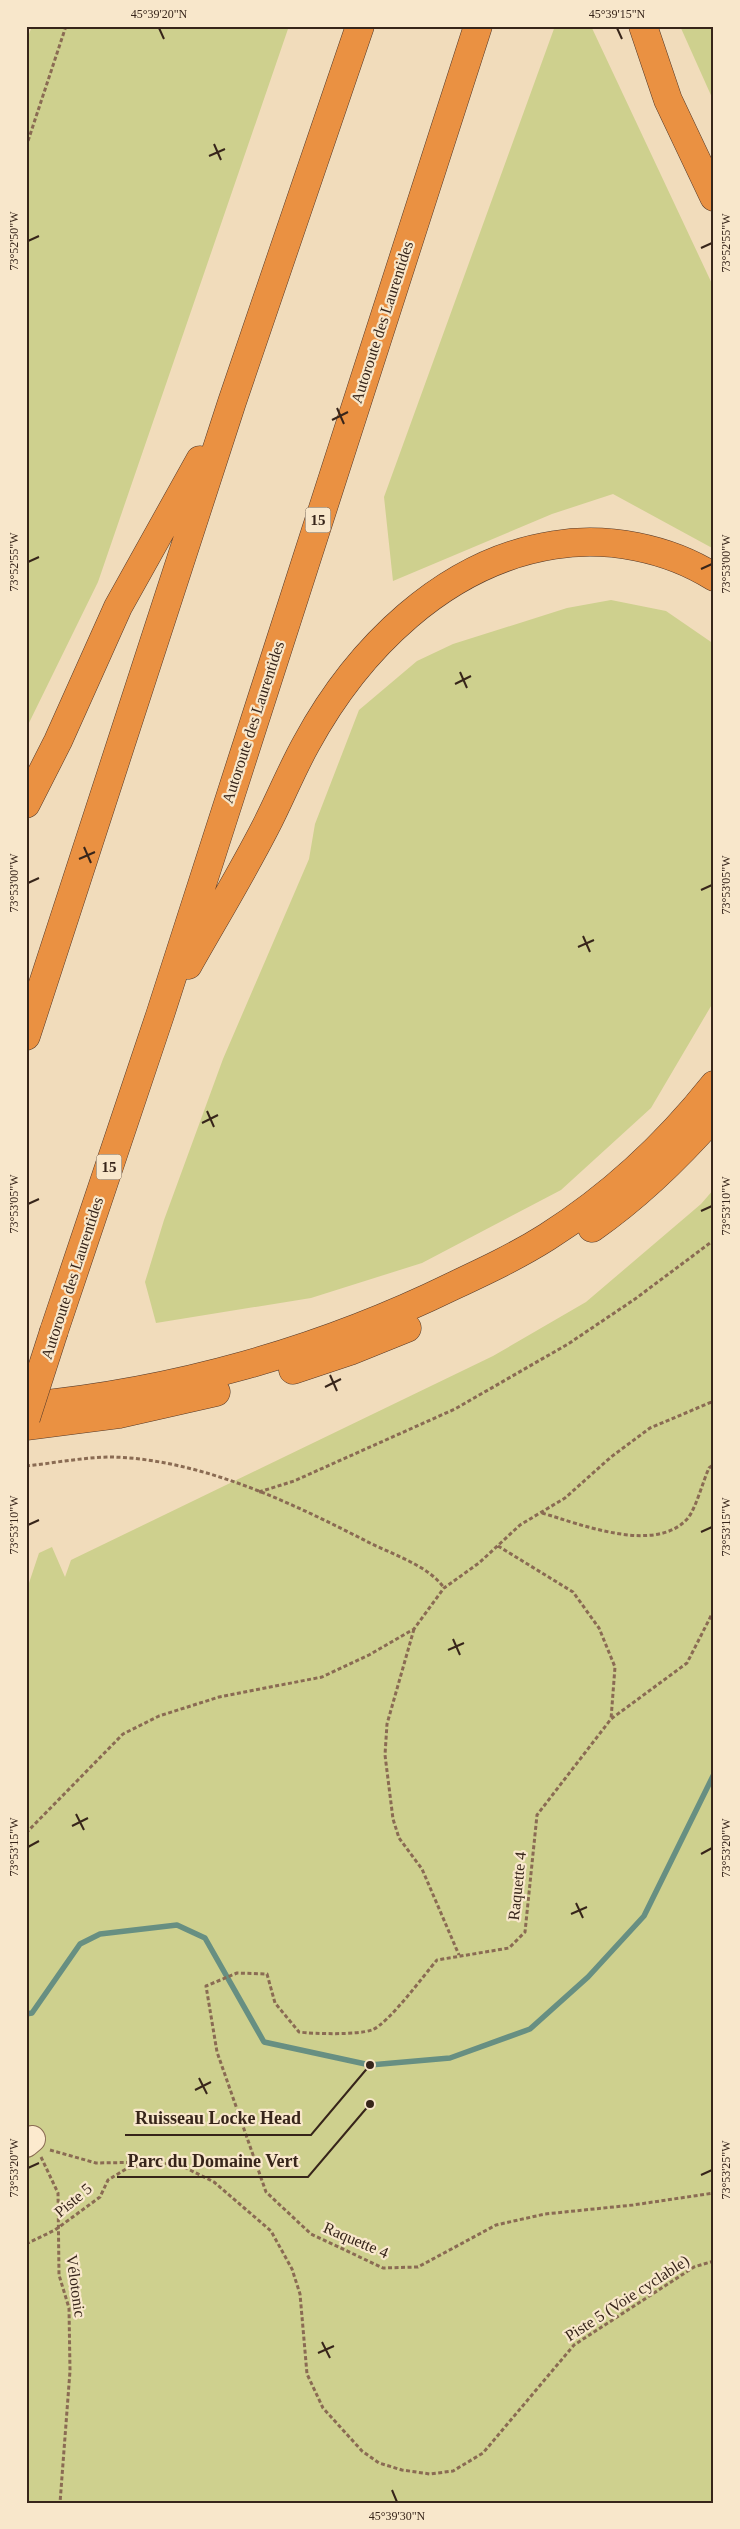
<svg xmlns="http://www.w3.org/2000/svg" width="740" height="2529" viewBox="0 0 740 2529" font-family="Georgia,serif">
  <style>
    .green { fill: #ced08e }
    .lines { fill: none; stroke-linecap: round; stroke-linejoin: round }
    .stream { stroke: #678f82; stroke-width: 5.5 }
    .minor-casing { stroke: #8a6b53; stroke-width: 28 }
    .highway-casing { stroke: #563a29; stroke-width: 29 }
    .path { stroke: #8a6b53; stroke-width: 3; stroke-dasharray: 4 2.5; stroke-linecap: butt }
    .minor { stroke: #fceace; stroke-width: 26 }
    .highway { stroke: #ea9142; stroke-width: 28 }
    .highway-bridge-casing { stroke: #563a29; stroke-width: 29; stroke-linecap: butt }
    .highway-bridge { stroke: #ea9142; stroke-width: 28 }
    .ticks { fill: none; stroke: #37251a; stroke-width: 2 }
    .labels { text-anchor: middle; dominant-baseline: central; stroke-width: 4.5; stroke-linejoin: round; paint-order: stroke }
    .shield { fill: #f8e7cb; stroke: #715f4f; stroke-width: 1 }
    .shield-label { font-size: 15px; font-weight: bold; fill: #37251a }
    .street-label { font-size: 16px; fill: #37251a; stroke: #f8e7cb }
    .leader { fill: none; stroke: #37251a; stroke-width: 2 }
    .callout-dot { fill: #37251a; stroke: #f8e7cb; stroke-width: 2 }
    .callout-label { font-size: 18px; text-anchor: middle; font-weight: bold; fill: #37251a; stroke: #f8e7cb; stroke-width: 4.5; stroke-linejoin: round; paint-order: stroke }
    .neatline { fill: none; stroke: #37251a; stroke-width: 2 }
    .ticks-label { font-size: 12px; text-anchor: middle; fill: #37251a }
  </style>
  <rect width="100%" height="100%" fill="#f1dcbb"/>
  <path class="green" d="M 32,26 L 289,26 L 98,582 L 26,729 L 26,42 Z
    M 555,26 L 591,26 L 714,288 L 714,549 L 613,494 L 552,514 L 393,581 L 384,497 Z
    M 680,26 L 714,26 L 714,102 Z
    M 611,600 L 666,611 L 714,644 L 714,1001 L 651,1108 L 561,1190 L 422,1263 L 311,1298 L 156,1323 L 145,1282 L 164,1220 L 223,1059 L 309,859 L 315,824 L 359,710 L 417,661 L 453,644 L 567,608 Z
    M 714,1189 L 714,2503 L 26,2503 L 26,1592 L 39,1553 L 52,1547 L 65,1577 L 71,1560 L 493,1356 L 586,1302 L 701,1204 Z"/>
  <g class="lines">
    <path class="stream" d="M 26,2014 L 32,2013 L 80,1944 L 100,1934 L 177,1925 L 205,1938 L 264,2042 L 370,2065 L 450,2058 L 530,2029 L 588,1977 L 644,1916 L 714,1774"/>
    <g class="minor-casing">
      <path id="minor" d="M 26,2144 L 32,2139"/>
    </g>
    <g class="highway-casing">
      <path id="highway" d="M 643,26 L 668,100 L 714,197
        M 26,804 L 58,741 L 118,607 L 200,460
        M 188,965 C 214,919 242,873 266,826 C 280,799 291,771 306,744 C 357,650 444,562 554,545 C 607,536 668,548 714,577
        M 26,1036 L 232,402 L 360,26
        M 592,1228 C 638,1196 677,1158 714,1116
        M 54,1331 L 160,1015 L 478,26
        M 293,1370 L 350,1351 L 407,1328
        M 26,1406 C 174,1392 320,1351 453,1286 C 485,1271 517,1256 547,1237 C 610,1197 667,1144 714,1085
        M 26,1426 L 119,1414 L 216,1392"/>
    </g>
    <path class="path" d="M 26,147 L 66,26
      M 26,1466 C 55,1463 84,1457 113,1457 C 203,1460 292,1503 370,1543 C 394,1555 429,1566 444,1588
      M 259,1492 L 294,1481 L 455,1409 L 568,1344 L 635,1299 L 714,1240
      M 542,1513 C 580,1524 656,1555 688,1518 C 696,1508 703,1481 709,1468 L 714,1464
      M 498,1546 L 573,1592 L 599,1628 L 615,1667 L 611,1719
      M 714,1610 L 687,1663 L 611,1719 L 537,1815 L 525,1932 L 509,1948 L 437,1960 C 424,1975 389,2023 372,2030 C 357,2035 315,2034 299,2032 L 275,2003 L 267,1974 L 237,1973 L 206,1986 L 217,2052 L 266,2192 L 311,2234 L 383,2268 L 418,2267 L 496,2225 L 545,2214 L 633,2205 L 714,2193
      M 414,1629 L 387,1724 L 385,1755 L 393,1819 L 399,1838 L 422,1869 L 459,1955
      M 26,1833 L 123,1734 L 159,1716 L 219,1697 L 322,1677 L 369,1655 L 414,1629 L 444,1588 L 479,1563 L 520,1525 L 565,1498 L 611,1457 L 650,1428 L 714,1401
      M 50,2150 L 96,2163 L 158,2162 L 184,2167 L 214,2182 L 271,2231 L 292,2269 L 300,2294 L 307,2374 L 323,2408 L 362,2451 L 379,2463 L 402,2470 L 430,2474 L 453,2471 L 483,2453 L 574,2345 L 694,2267 L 714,2261
      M 41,2157 L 58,2193 L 59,2275 L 69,2308 L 70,2371 L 60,2503
      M 26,2244 L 55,2230 L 100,2197 L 108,2180 L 126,2169 L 150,2163"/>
    <use href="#minor" class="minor"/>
    <use href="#highway" class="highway"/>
    <g class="highway-bridge-casing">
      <path id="highway-bridge" d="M 26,1418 L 54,1331"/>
    </g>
    <use href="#highway-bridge" class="highway-bridge"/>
  </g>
  <path class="ticks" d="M 159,28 L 164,39M 617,28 L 622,39M 214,144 L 221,160M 209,156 L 225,149M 28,241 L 39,236M 701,248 L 712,243M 337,408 L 344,424M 332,420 L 348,412M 28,562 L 39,557M 701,569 L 712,564M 460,672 L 467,688M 455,684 L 471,676M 84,847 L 91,863M 79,859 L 95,852M 28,883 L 39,878M 701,890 L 712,885M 583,936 L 590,952M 578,947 L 594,940M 207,1111 L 214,1127M 202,1123 L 218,1115M 28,1204 L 39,1199M 701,1211 L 712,1206M 330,1375 L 337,1391M 325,1387 L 341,1379M 28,1525 L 39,1520M 701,1532 L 712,1527M 453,1639 L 460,1655M 448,1650 L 464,1643M 76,1814 L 84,1830M 72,1826 L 88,1818M 28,1847 L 39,1841M 701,1854 L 712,1848M 576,1903 L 583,1918M 571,1914 L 587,1907M 199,2078 L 207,2094M 195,2090 L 211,2082M 28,2168 L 39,2163M 701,2175 L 712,2170M 322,2342 L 330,2358M 318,2353 L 334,2346M 392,2490 L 397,2502"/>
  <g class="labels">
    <g class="shield">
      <rect x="305.5" y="507.5" width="25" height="25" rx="4"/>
      <rect x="96.5" y="1154.5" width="25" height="25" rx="4"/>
    </g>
    <g class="shield-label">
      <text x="318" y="520">15</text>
      <text x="109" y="1167">15</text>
    </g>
    <g class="street-label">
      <text transform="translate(382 322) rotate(-72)">Autoroute des Laurentides</text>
      <text transform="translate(253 722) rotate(-72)">Autoroute des Laurentides</text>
      <text transform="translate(72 1278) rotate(-72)">Autoroute des Laurentides</text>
      <text transform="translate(517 1886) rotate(-84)">Raquette 4</text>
      <text transform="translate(73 2200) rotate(-40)">Piste 5</text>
      <text transform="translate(356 2240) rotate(23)">Raquette 4</text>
      <text transform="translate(76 2286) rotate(82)">Vélotonic</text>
      <text transform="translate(627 2298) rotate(-33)">Piste 5 (Voie cyclable)</text>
    </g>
  </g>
  <path class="leader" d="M370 2065L311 2135H125M370 2104L308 2177H117"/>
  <g class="callout-dot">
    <circle cx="370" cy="2065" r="5"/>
    <circle cx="370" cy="2104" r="5"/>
  </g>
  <g class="callout-label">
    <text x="218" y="2124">Ruisseau Locke Head</text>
    <text x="213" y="2167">Parc du Domaine Vert</text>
  </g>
  <rect width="740" height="2529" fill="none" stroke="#f8e7cb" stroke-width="55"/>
  <rect x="28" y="28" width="684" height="2474" class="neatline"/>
  <g class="ticks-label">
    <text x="159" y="18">45°39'20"N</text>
    <text x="617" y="18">45°39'15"N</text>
    <text transform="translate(14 241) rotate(-90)" y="4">73°52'50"W</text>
    <text transform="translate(726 243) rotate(-90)" y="4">73°52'55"W</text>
    <text transform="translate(14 562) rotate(-90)" y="4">73°52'55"W</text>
    <text transform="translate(726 564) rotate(-90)" y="4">73°53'00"W</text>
    <text transform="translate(14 883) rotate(-90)" y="4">73°53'00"W</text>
    <text transform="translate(726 885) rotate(-90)" y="4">73°53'05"W</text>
    <text transform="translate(14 1204) rotate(-90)" y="4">73°53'05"W</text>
    <text transform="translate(726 1206) rotate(-90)" y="4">73°53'10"W</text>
    <text transform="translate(14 1525) rotate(-90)" y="4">73°53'10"W</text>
    <text transform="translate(726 1527) rotate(-90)" y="4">73°53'15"W</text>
    <text transform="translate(14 1847) rotate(-90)" y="4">73°53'15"W</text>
    <text transform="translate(726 1848) rotate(-90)" y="4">73°53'20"W</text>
    <text transform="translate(14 2168) rotate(-90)" y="4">73°53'20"W</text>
    <text transform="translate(726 2170) rotate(-90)" y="4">73°53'25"W</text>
    <text x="397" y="2520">45°39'30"N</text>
  </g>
</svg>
